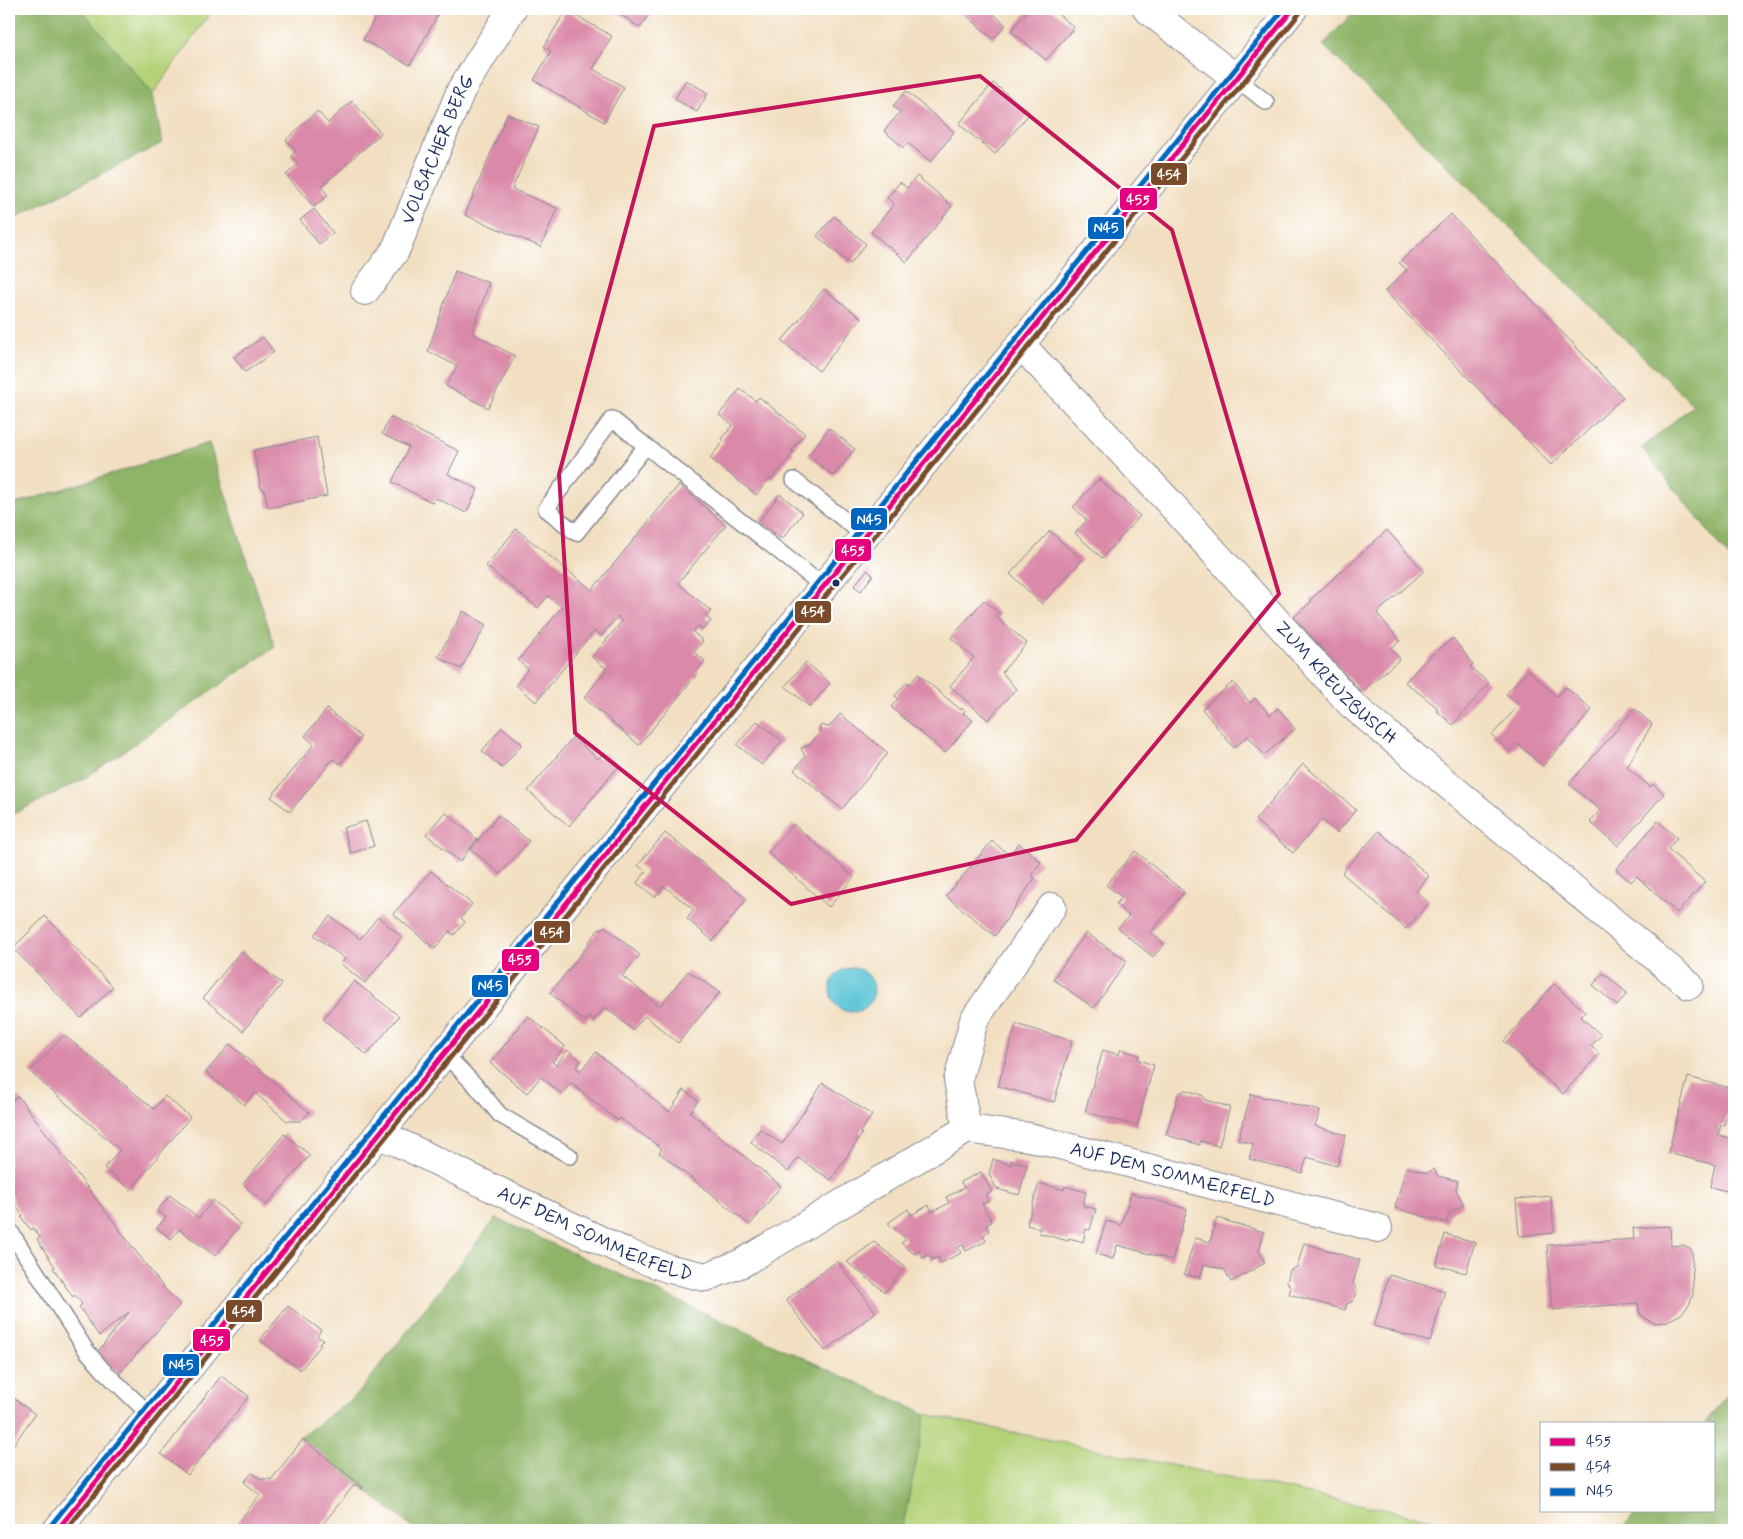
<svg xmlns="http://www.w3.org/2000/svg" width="1743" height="1539" viewBox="0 0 1743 1539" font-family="Mynerve,sans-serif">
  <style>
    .green { fill: #b4d278; stroke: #68806b }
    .forest { fill: #8fb468; stroke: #557263 }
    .water { fill: #5ac4d6; stroke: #3a7a9a }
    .building { fill: #da89a8 }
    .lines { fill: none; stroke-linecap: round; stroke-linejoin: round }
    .service-casing { stroke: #868790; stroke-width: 18 }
    .minor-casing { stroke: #868790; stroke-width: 30 }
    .secondary-casing { stroke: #868790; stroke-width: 30 }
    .service { stroke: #fff; stroke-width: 15 }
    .minor { stroke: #fff; stroke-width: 28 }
    .secondary { stroke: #fff; stroke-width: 28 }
    .bus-1-casing { stroke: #fff; stroke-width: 9 }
    .bus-2-casing { stroke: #fff; stroke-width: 9 }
    .bus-3-casing { stroke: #fff; stroke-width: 9 }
    .bus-1 { stroke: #e5007d; stroke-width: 5 }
    .bus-2 { stroke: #7a4b2a; stroke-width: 5 }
    .bus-3 { stroke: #0065bd; stroke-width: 5 }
    .marked { fill: none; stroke: #c2185b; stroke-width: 4; stroke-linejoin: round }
    .bus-dot { fill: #1b2f5e; stroke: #fff; stroke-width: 2 }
    .labels { text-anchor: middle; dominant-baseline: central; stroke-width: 4; stroke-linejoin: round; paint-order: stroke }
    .street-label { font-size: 19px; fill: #1b2f5e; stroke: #fff }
    .line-badge { stroke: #fff; stroke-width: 2 }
    .badge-label { font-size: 14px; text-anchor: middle; font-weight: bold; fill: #fff }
  </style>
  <rect width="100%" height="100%" fill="#fff"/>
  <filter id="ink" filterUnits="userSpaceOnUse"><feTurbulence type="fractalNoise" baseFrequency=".02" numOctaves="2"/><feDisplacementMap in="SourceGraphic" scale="10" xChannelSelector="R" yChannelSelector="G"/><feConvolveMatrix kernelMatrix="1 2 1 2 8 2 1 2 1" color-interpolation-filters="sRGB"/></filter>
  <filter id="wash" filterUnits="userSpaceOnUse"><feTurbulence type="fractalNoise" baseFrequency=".0096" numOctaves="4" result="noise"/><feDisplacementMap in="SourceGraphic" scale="20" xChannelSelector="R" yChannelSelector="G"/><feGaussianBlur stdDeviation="1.12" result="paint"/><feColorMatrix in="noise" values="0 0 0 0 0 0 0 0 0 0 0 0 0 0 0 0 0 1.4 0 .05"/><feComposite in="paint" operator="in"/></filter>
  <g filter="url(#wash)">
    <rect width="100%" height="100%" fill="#f2dfc1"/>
    <path class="green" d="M 81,9 L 213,9 L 153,94 Z
      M 925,1414 L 1484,1530 L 902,1530 Z"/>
    <path class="forest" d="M 9,9 L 81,9 L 153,94 L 162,143 L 9,221 Z
      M 1356,9 L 1734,9 L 1734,564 L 1642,448 L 1693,405 L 1323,45 Z
      M 209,443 L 275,647 L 82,780 L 9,816 L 9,506 Z
      M 496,1218 L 926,1414 L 902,1530 L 416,1530 L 299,1438 L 358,1394 Z
      M 1734,1385 L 1734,1530 L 1622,1530 L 1638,1510 L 1714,1510 L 1714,1423 L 1705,1423 Z"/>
    <path class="water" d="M830 990a22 22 0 1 1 44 0a22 22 0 1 1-44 0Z"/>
    <g id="blocks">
      <path class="building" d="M 380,9 L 441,9 L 410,65 L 363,40 Z
        M 613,9 L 653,9 L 640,28 Z
        M 967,9 L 988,9 L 1006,25 L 993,39 L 963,12 Z
        M 1029,9 L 1052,9 L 1074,27 L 1046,60 L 1011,31 Z
        M 566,10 L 612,36 L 593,69 L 624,87 L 604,122 L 534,80 L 551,51 L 544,47 Z
        M 686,80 L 708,93 L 697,112 L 675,99 Z
        M 993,83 L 1030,113 L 995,154 L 959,124 Z
        M 906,91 L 954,132 L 931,162 L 908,143 L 904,148 L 884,131 L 900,112 L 893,106 Z
        M 352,101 L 381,133 L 321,187 L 328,195 L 314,207 L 286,175 L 298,164 L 291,156 L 296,151 L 286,140 L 317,111 L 328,123 Z
        M 507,114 L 539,127 L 512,189 L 557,208 L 541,247 L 465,215 Z
        M 917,176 L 952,206 L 907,262 L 871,232 L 894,204 L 887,198 L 900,182 L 907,188 Z
        M 314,209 L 333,233 L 319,244 L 300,220 Z
        M 1451,214 L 1623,397 L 1551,465 L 1385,291 L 1407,270 L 1399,263 Z
        M 834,216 L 866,244 L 850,264 L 817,236 Z
        M 455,271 L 489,283 L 472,333 L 515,356 L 488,408 L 446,386 L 457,366 L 428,351 Z
        M 824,289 L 861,318 L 819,371 L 782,341 Z
        M 263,337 L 274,352 L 245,372 L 234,357 Z
        M 740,389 L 756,401 L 759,397 L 805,434 L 791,451 L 794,452 L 783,466 L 771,480 L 770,478 L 756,495 L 710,458 L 724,441 L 722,439 L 733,425 L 719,415 Z
        M 390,417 L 459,451 L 448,474 L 478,489 L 466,513 L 436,498 L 433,503 L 392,482 L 409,447 L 382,434 Z
        M 829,428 L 855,449 L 833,476 L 808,455 Z
        M 317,437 L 327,496 L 268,508 L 264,489 L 261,489 L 254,450 Z
        M 1099,479 L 1140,516 L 1102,558 L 1075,533 L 1087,520 L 1073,507 Z
        M 679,485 L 726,525 L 678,583 L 711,611 L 706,617 L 711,621 L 703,630 L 698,626 L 693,632 L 703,641 L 694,652 L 705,661 L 696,672 L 698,673 L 639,745 L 584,698 L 607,669 L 592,657 L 622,621 L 618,616 L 601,636 L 594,631 L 536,702 L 516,685 L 528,669 L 518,661 L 562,607 L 548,596 L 538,608 L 486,566 L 516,529 L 592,590 Z
        M 780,494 L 803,513 L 782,539 L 759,521 Z
        M 1387,530 L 1424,571 L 1377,613 L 1400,641 L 1391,648 L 1400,659 L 1361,692 L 1294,617 L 1312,601 L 1310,600 Z
        M 1050,531 L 1082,560 L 1042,604 L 1010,574 Z
        M 867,570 L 873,575 L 861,591 L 854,586 Z
        M 984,600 L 1000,614 L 996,617 L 1027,643 L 1002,672 L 1016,689 L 988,720 L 950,686 L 974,658 L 951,638 Z
        M 463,611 L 486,625 L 461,669 L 438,657 Z
        M 1453,638 L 1473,664 L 1470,667 L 1489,683 L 1453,725 L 1436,710 L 1438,708 L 1405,682 L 1427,659 Z
        M 806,662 L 830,683 L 810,707 L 785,686 Z
        M 1528,670 L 1557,696 L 1566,687 L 1592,710 L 1543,766 L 1518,744 L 1510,752 L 1492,735 L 1519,705 L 1506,694 Z
        M 918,674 L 961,710 L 962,708 L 965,711 L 963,713 L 973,720 L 945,753 L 891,707 L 898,699 L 895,696 L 907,682 L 910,684 Z
        M 1233,682 L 1250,703 L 1255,698 L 1270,715 L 1278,708 L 1295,729 L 1264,755 L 1248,736 L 1234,748 L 1202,709 Z
        M 327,709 L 361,737 L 340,764 L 333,759 L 290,812 L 271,797 L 314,744 L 305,736 Z
        M 1635,709 L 1652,724 L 1627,767 L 1650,787 L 1653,784 L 1664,794 L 1618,846 L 1590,822 L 1600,810 L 1569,784 L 1619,727 L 1618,727 Z
        M 840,714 L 888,753 L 842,809 L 794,770 L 805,757 L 801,748 L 810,745 L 819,734 L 820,725 L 829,727 Z
        M 757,721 L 782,741 L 762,765 L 737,745 Z
        M 502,727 L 522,744 L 502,768 L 482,751 Z
        M 573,737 L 598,759 L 604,753 L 619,766 L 569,826 L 528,791 Z
        M 1303,764 L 1356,810 L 1337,833 L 1322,819 L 1293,853 L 1255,820 Z
        M 445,812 L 477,839 L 460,862 L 426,834 Z
        M 498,815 L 529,841 L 500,874 L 471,849 Z
        M 366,821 L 374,846 L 351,853 L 343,828 Z
        M 1658,821 L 1677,838 L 1668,849 L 1705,882 L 1677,913 L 1637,876 L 1631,882 L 1616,869 Z
        M 793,824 L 854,877 L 829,907 L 768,853 Z
        M 1379,831 L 1429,876 L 1416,891 L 1429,903 L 1406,929 L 1342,873 Z
        M 665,833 L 747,899 L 713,941 L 687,919 L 694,910 L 664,886 L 655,897 L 637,883 L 646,872 L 638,865 Z
        M 992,841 L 1009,855 L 1019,843 L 1041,862 L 1031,875 L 1035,878 L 995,936 L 946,896 Z
        M 1135,851 L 1184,892 L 1151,932 L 1164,944 L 1153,957 L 1118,928 L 1129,916 L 1116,904 L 1122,897 L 1106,885 Z
        M 431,871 L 472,904 L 461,918 L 465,922 L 454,935 L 449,931 L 435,949 L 393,914 Z
        M 45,916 L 113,987 L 81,1018 L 13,948 Z
        M 330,916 L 360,939 L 378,917 L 402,937 L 365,983 L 341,964 L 345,959 L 314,935 Z
        M 604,926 L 640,955 L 622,976 L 660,1006 L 688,971 L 720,992 L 678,1043 L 645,1016 L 633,1030 L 605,1007 L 594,1020 L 589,1017 L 585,1022 L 550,993 L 589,944 L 588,943 L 600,928 L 602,929 Z
        M 1086,933 L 1127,961 L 1094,1008 L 1053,979 Z
        M 241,951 L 282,984 L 243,1031 L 203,998 Z
        M 1603,973 L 1627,993 L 1617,1006 L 1593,985 Z
        M 354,981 L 399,1016 L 367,1055 L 323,1019 Z
        M 1554,984 L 1585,1012 L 1581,1017 L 1601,1035 L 1591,1046 L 1599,1054 L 1563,1094 L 1504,1041 Z
        M 528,1016 L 565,1046 L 552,1062 L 556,1065 L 568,1050 L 581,1061 L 576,1067 L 580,1071 L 596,1052 L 669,1112 L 684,1090 L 698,1101 L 690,1112 L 781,1186 L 750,1225 L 661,1154 L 659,1153 L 662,1149 L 620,1118 L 618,1121 L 571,1083 L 562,1094 L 541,1077 L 527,1093 L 490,1063 Z
        M 1016,1024 L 1072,1041 L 1054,1102 L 998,1086 Z
        M 64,1035 L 154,1109 L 165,1096 L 190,1117 L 131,1190 L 104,1168 L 120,1150 L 30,1072 Z
        M 230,1044 L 309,1112 L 301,1121 L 287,1121 L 255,1093 L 244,1105 L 206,1072 Z
        M 1121,1049 L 1139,1055 L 1138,1060 L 1154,1065 L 1137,1126 L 1085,1112 L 1103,1050 L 1119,1055 Z
        M 1688,1077 L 1734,1089 L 1724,1126 L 1721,1125 L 1718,1135 L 1734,1139 L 1734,1198 L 1731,1197 L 1727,1191 L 1710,1187 L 1715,1165 L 1668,1153 Z
        M 823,1083 L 872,1115 L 860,1132 L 862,1134 L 831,1180 L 798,1158 L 788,1172 L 751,1142 L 760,1129 L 782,1144 Z
        M 1185,1090 L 1202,1095 L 1205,1100 L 1230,1107 L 1219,1146 L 1200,1141 L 1200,1145 L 1166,1135 L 1179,1093 Z
        M 1251,1094 L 1266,1098 L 1267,1097 L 1320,1111 L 1315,1126 L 1346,1135 L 1337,1166 L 1307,1157 L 1302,1173 L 1249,1159 L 1253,1144 L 1238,1140 Z
        M 18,1096 L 163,1287 L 180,1305 L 119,1374 L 96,1354 L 129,1312 L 99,1336 L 79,1307 L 82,1304 L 75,1295 L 73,1297 L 53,1268 L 55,1267 L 37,1239 L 40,1237 L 33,1228 L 31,1230 L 21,1217 L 23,1216 L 12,1200 L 14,1199 L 9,1192 L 9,1103 Z
        M 284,1134 L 310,1155 L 267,1205 L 243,1184 Z
        M 993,1159 L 1011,1165 L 1012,1160 L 1027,1165 L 1019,1195 L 997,1189 L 989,1174 Z
        M 1406,1167 L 1427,1173 L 1434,1169 L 1438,1176 L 1458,1181 L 1456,1190 L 1464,1205 L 1449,1213 L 1447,1223 L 1395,1208 Z
        M 981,1172 L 992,1192 L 985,1195 L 989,1201 L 982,1204 L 992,1222 L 986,1225 L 989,1231 L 983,1235 L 986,1241 L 966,1251 L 963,1245 L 960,1246 L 958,1247 L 961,1253 L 941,1263 L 938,1257 L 932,1260 L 929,1255 L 922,1258 L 920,1251 L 914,1254 L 901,1243 L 906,1240 L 904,1237 L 888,1223 L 908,1209 L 911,1215 L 929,1205 L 932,1212 L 949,1203 L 946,1197 L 964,1188 L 961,1182 Z
        M 1039,1183 L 1064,1190 L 1065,1186 L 1086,1192 L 1083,1206 L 1096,1209 L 1090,1230 L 1086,1229 L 1083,1242 L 1069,1238 L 1068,1241 L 1039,1233 L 1040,1229 L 1027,1225 Z
        M 1131,1193 L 1187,1209 L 1172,1260 L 1117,1245 L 1113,1259 L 1096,1254 L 1106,1221 L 1121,1225 Z
        M 170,1195 L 199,1218 L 213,1200 L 241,1225 L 215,1256 L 179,1229 L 171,1239 L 157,1228 L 166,1217 L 157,1211 Z
        M 1551,1196 L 1554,1233 L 1519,1236 L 1516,1199 Z
        M 1217,1218 L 1264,1232 L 1259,1251 L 1265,1263 L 1231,1282 L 1225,1270 L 1204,1264 L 1200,1278 L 1184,1274 L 1195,1238 L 1210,1242 Z
        M 1670,1226 L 1671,1246 L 1684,1245 L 1690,1248 L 1692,1252 L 1693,1295 L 1689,1305 L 1680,1315 L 1665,1322 L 1655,1323 L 1646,1319 L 1640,1314 L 1638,1303 L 1552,1310 L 1547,1245 L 1634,1239 L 1633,1228 Z
        M 1445,1234 L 1475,1242 L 1466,1273 L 1436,1265 Z
        M 874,1242 L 905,1267 L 885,1292 L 847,1262 Z
        M 1304,1243 L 1360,1260 L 1353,1283 L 1357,1290 L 1353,1301 L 1347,1304 L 1345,1310 L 1289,1294 L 1291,1288 L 1287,1282 L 1290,1270 L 1297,1267 Z
        M 837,1261 L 876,1312 L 825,1351 L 786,1300 Z
        M 1389,1275 L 1445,1291 L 1430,1342 L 1374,1326 Z
        M 288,1306 L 321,1330 L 317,1336 L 323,1340 L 319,1344 L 321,1345 L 300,1370 L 260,1340 Z
        M 221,1376 L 249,1396 L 188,1475 L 161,1454 Z
        M 9,1395 L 35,1414 L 9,1451 Z
        M 303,1439 L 363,1487 L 362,1489 L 355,1484 L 318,1530 L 239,1530 L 234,1527 L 260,1495 L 244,1482 L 252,1473 L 261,1479 L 269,1479 L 271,1480 Z"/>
    </g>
  </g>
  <g filter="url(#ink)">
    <use href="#blocks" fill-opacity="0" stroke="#868790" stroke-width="1"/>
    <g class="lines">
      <g class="service-casing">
        <path id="service" d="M 1237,79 L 1266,102
          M 612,419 L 646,446 L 576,533 L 546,509 Z
          M 646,446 L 824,587
          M 794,480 L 865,536
          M 445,1054 L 476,1086 L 500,1115 L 570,1156
          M 9,1229 L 86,1350 L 103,1370 L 150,1415"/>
      </g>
      <g class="minor-casing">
        <g id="minor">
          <path d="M 1147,9 L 1237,79"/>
          <path id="s1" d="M 365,291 L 395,251 L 461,90 L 512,9"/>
          <path id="s2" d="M 1021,345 L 1168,501 L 1352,705 L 1689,985"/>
          <path d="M 967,1129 L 958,1080 L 974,1020 L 1052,907"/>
          <path id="s3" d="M 378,1135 L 397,1142 L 629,1254 L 670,1269 L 706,1277 L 742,1263 L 967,1129 L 1029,1137 L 1378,1228"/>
        </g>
      </g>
      <g class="secondary-casing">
        <path id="secondary" d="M 57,1530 L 1293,9"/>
      </g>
      <use href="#service" class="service"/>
      <use href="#minor" class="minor"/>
      <use href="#secondary" class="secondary"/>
      <g class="bus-1-casing">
        <path id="bus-1" d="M 57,1530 L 1293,9"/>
      </g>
      <g class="bus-2-casing">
        <path id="bus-2" d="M 66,1530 L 1299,14"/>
      </g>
      <g class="bus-3-casing">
        <path id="bus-3" d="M 51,1525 L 1284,9"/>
      </g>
      <use href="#bus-1" class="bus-1"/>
      <use href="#bus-2" class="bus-2"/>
      <use href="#bus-3" class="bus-3"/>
    </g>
  </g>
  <path class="marked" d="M 980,76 L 1172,230 L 1279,594 L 1076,840 L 791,904 L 575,733 L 559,474 L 654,126 Z"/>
  <circle class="bus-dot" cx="836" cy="583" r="4.5"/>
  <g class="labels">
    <g class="street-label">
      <text stroke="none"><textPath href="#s1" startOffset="160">VOLBACHER BERG</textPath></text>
      <text stroke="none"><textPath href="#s2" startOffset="462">ZUM KREUZBUSCH</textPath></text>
      <text stroke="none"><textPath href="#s3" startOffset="870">AUF DEM SOMMERFELD</textPath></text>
      <text stroke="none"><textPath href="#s3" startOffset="239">AUF DEM SOMMERFELD</textPath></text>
    </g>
  </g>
  <g class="line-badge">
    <rect x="1150" y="162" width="38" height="24" rx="5" fill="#7a4b2a"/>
    <rect x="1119" y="187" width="39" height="24" rx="5" fill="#e5007d"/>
    <rect x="1087" y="216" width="38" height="24" rx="5" fill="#0065bd"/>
    <rect x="850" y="507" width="38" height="24" rx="5" fill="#0065bd"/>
    <rect x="834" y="538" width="38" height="24" rx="5" fill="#e5007d"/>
    <rect x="794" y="600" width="38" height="24" rx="5" fill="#7a4b2a"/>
    <rect x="533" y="920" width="38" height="24" rx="5" fill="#7a4b2a"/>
    <rect x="501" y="948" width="39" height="24" rx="5" fill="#e5007d"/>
    <rect x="471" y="974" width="38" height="24" rx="5" fill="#0065bd"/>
    <rect x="225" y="1299" width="38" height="24" rx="5" fill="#7a4b2a"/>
    <rect x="192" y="1328" width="39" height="24" rx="5" fill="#e5007d"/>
    <rect x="162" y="1353" width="38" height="24" rx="5" fill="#0065bd"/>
  </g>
  <g class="badge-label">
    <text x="1169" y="179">454</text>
    <text x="1138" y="204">455</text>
    <text x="1106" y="232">N45</text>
    <text x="869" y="524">N45</text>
    <text x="853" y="555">455</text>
    <text x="813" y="616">454</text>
    <text x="552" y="937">454</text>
    <text x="520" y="964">455</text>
    <text x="490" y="990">N45</text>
    <text x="244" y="1316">454</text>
    <text x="212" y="1345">455</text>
    <text x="181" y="1369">N45</text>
  </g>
  <rect width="1743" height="1539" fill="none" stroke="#fff" stroke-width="30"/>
  <rect x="1540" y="1422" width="175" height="90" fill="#ffffff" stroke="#a4acbf"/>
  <rect x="1550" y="1438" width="25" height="8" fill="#e5007d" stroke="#a4acbf"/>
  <text x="1586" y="1446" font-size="15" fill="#1b2f5e">455</text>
  <rect x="1550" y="1463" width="25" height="8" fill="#7a4b2a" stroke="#a4acbf"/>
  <text x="1586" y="1472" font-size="15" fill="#1b2f5e">454</text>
  <rect x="1550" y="1488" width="25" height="8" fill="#0065bd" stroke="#a4acbf"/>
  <text x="1586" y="1496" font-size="15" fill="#1b2f5e">N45</text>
</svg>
